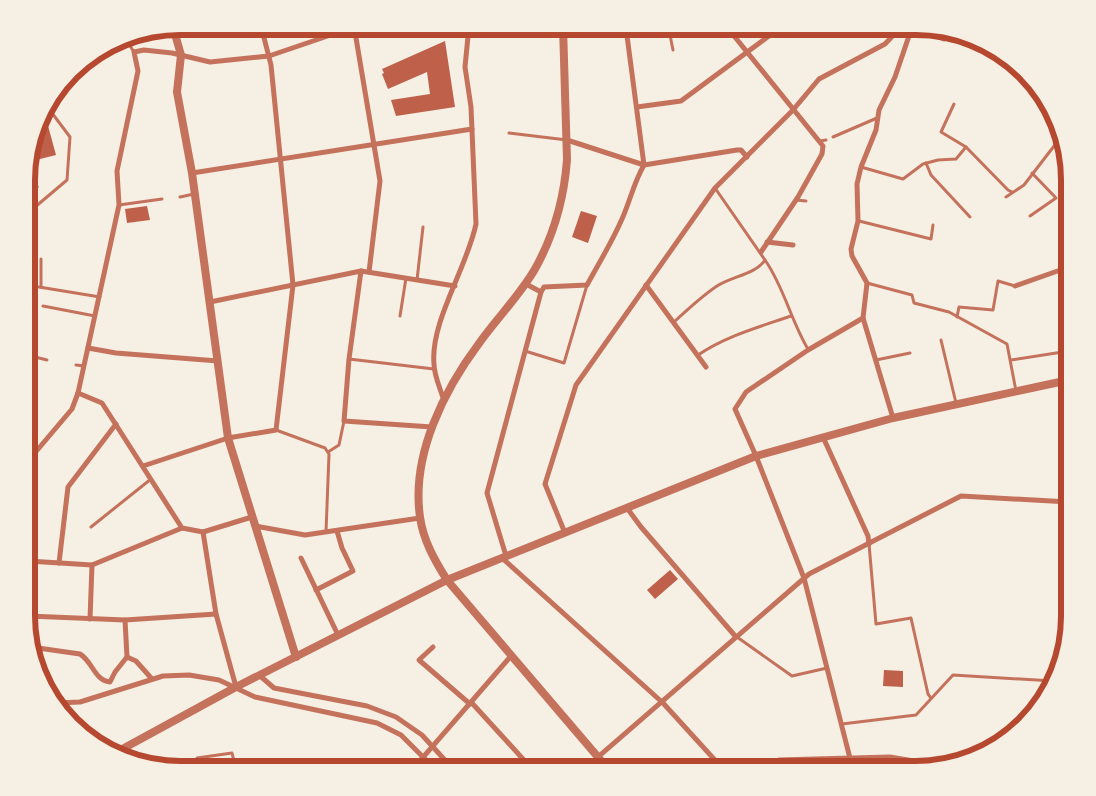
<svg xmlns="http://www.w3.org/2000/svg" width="1096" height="796" viewBox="0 0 1096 796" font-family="Karla,sans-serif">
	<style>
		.building { fill: #bf614a }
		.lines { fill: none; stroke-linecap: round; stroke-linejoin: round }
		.service { stroke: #c5725c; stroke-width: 3 }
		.minor { stroke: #c5725c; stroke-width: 5 }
		.tertiary { stroke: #c5725c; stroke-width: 8 }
		.rim { fill: none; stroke: #b5482f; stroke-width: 6 }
	</style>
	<rect width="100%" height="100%" fill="#f6efe4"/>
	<g class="building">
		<path d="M 445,41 L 455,107 L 396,116 L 391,100 L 430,94 L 427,72 L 388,89 L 382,74 L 384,73 L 382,69 Z"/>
		<path d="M 44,111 L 56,155 L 28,162 L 28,160 Z"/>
		<path d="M 28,171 L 39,187 L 28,195 Z"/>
		<path d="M 147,206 L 150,220 L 127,223 L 125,209 Z"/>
		<path d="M 581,211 L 597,216 L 588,243 L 572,237 Z"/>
		<path d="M 670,570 L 678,579 L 655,599 L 647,590 Z"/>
		<path d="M 884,670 L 903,671 L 903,687 L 883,686 Z"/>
	</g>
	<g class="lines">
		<g class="service">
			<path d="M 125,38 L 134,52"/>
			<path d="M 673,50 L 670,35 L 682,26"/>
			<path d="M 954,104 L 941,132 L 966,147 L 1008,190 L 1012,192"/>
			<path d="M 509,133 L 567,140"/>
			<path d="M 833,137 L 877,118"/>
			<path d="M 820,141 L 826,140"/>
			<path d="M 926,163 L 931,175 L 970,217"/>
			<path d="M 861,167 L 903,179 L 923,164 L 938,160 L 956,159 L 966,147"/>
			<path d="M 180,197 L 194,194"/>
			<path d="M 1006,197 L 1024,185 L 1061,137"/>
			<path d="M 796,200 L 806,201"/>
			<path d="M 119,205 L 162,199"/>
			<path d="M 28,213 L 67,180 L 70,137 L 46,105"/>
			<path d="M 1030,216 L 1056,198 L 1032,173"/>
			<path d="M 859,221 L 931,239 L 933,225"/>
			<path d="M 765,260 C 784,287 791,321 808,349"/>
			<path d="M 417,280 L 423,227"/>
			<path d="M 867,283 L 912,295 L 914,303 L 949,312 L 1007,344 L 1016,391"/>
			<path d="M 39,287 L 100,297"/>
			<path d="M 41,287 L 41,259"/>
			<path d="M 43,306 L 95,316"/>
			<path d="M 400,316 L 406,278"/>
			<path d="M 957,317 L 959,307 L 993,310 L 998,281 L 1015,286"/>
			<path d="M 674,322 C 688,309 702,296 717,286 C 733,276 756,274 765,260 L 715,188"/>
			<path d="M 28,326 L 35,357 L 35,368"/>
			<path d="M 941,340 L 956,403"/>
			<path d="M 525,351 L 564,363 L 587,285"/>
			<path d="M 698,355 C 726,336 759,327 791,316"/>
			<path d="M 35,357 L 47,360"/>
			<path d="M 349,359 L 434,369"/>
			<path d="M 876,360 L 910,353"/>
			<path d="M 1011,360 L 1069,351"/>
			<path d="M 76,365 L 84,366"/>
			<path d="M 276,430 L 325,448 L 329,454 L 326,532"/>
			<path d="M 328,452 L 339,445 L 344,421"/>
			<path d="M 91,527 L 151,479"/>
			<path d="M 869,544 L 876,624 L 911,618 L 928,694 L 931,698"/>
			<path d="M 737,637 L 792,676 L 827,668"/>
			<path d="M 842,724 L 916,715 L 953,675 L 1053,681"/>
			<path d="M 197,758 L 232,753 L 236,769"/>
			<path d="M 814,760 L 816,770"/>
		</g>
		<g class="minor">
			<path d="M 354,26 L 380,181 L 369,272"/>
			<path d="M 726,26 L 823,146 L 822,154 L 798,197 L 761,252"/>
			<path d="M 911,27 L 944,39 L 957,34"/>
			<path d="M 563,30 L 627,27"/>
			<path d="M 985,44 L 1038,93"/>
			<path d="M 637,107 L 681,101 L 781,27"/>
			<path d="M 567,140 L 644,165 L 737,150 L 741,150 L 747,157"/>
			<path d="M 192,173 L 472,129"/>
			<path d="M 767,242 L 793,245"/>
			<path d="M 361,271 L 349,359 L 344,421 L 432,427"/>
			<path d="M 646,285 L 706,367"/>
			<path d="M 1015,286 L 1069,267"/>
			<path d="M 541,292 L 544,287 L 587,285 C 599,263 612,242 622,219 C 630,201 634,182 644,165 L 626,28"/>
			<path d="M 210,302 L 361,271 L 455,286"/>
			<path d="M 88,348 L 116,353 L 218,361"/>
			<path d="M 78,393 L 102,403 L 182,528 L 203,532 L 252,517"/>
			<path d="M 444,401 C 441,390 434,376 434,364 C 430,322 467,268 476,224 L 471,107 L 465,67 L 469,26"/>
			<path d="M 893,418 L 863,318 L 867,283 L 852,256 L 851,249 L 858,221 L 857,184 L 861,167 L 876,130 L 879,110 L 895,77 L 912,27"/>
			<path d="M 823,437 L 868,536 L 869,544"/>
			<path d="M 28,461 L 72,409 L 78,393 L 119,205 L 117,171 L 138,71 L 134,52 L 144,50 L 172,53 L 210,62 L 269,56 L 357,26"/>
			<path d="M 143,466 L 228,438 L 276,430 L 293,285 L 271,65 L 261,26"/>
			<path d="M 627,508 L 641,527 L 736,637"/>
			<path d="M 255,526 L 305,535 L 420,518"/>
			<path d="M 203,532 L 216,614 L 236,687"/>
			<path d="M 565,533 L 545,484 L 576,385 L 715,188 L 793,110 L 819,79 L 885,44 L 901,27"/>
			<path d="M 506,556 L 487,493 L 541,292 L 526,284"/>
			<path d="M 301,558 L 338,635"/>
			<path d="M 502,558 L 663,703 L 724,770"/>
			<path d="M 28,561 L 92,565 L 182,528"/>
			<path d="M 59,563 L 68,487 L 116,424"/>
			<path d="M 316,590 L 353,571 L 342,548 L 337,531"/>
			<path d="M 28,616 L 125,620 L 216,614"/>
			<path d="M 90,619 L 92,565"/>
			<path d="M 125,620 L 127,657"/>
			<path d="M 31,647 L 80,654 C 93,662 94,680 110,682 L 115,672 L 127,657 L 136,661 L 152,679"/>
			<path d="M 433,647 L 419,660 L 470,704"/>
			<path d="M 259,675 L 274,688 L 367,706 L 396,717 L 422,735 L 454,770"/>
			<path d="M 471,702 L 533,770"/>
			<path d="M 56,703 L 80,702 L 163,676 L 189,675 L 219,680 L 255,697 L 377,723 L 401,735 L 436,770"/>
			<path d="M 412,770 L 511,656"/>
			<path d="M 583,770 L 809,574 L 961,496 L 1069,502"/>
			<path d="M 754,770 L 779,760 L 814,759 L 890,757 L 937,765"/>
			<path d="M 853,770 L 804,578 L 756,456 L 735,409 L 746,392 L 808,350 L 863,318"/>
		</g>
		<g class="tertiary">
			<path d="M 563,26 L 567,160 C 564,199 554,235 535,269 C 520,295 498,317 480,342 C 444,390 411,455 420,517 C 423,540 435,561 447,580 L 609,770"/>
			<path d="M 173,27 L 181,55 L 177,92 L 192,173 L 228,438 L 296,657"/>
			<path d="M 115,753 L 236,687 L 447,580 L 756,456 L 893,418 L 1069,380"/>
		</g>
	</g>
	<path d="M0 0H1096V796H0ZM180 35H916A145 145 0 0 1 1061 180V616A145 145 0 0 1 916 761H180A145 145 0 0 1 35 616V180A145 145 0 0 1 180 35Z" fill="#f6efe4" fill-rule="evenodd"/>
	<path class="rim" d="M180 35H916A145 145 0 0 1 1061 180V616A145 145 0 0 1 916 761H180A145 145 0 0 1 35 616V180A145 145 0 0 1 180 35Z"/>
</svg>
